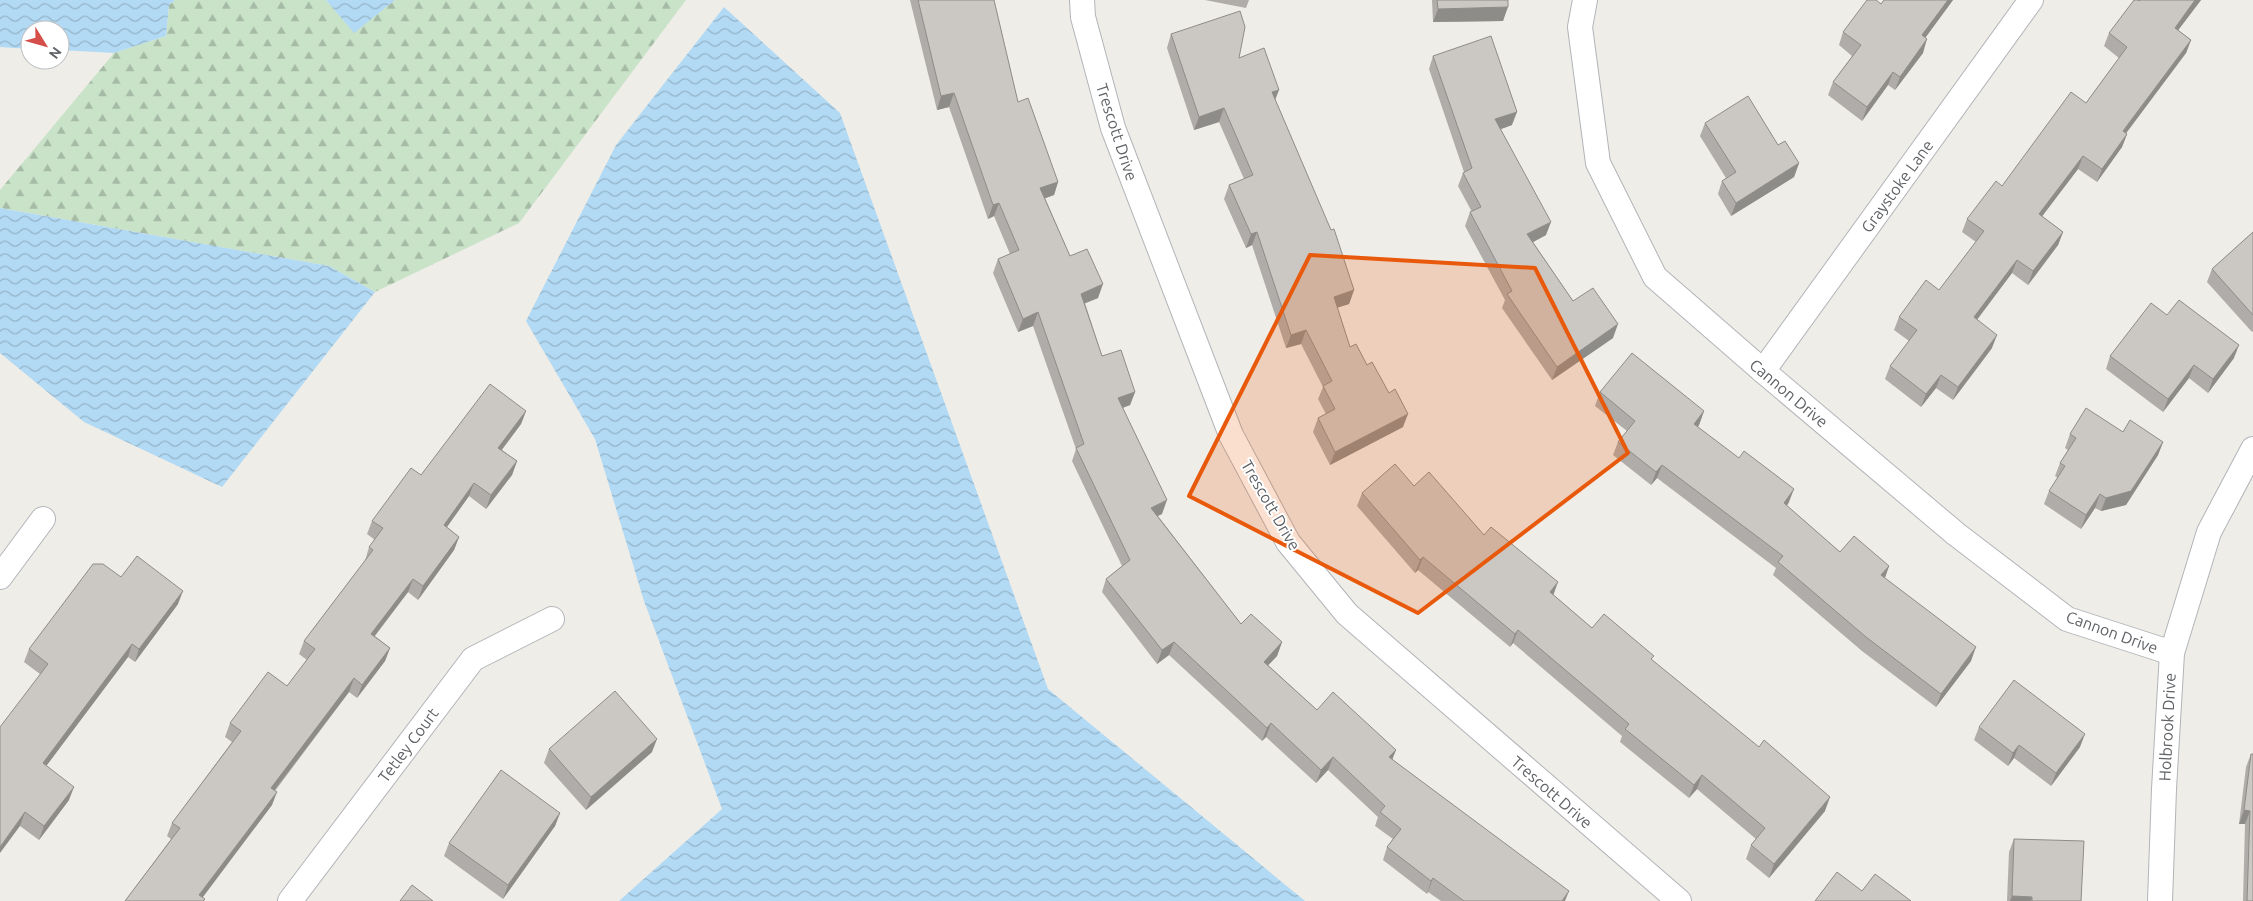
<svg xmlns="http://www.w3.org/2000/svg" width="2253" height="901" viewBox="0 0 2253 901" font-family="Ubuntu,sans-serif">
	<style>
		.forest { fill: url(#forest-firs) }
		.water { fill: url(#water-waves) }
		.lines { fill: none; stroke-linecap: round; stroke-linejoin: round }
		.minor-casing { stroke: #b2b4b8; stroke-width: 26 }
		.minor { stroke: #fff; stroke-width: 24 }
		.wall { fill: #afaca9 }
		.shaded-wall { fill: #8e8c89 }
		.building { fill: #cbc8c4; stroke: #8e8c89 }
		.marked { fill: #e8590c; fill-opacity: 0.2; stroke: #e8590c; stroke-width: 4; stroke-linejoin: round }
		.labels { text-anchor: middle; stroke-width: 4; stroke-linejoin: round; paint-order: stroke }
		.street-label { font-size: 16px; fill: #5f6266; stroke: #fff }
	</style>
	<defs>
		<pattern id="forest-firs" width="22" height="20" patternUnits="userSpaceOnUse" patternTransform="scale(1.25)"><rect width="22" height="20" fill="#c9e3c8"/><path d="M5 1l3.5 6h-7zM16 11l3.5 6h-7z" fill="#a6bba6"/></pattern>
		<pattern id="water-waves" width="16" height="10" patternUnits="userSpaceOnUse" patternTransform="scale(1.25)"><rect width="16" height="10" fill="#b2daf4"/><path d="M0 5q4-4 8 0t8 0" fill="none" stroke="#94b4c9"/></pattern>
	</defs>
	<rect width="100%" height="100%" fill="#efede8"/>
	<path class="forest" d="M 175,0 L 326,0 L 354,32 L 395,0 L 686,0 L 519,223 L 375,292 L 329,266 L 0,208 L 0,190 L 114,53 L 166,36 L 169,5 Z"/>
	<g class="water">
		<path d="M 0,0 L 175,0 L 169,5 L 166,36 L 114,53 L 60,50 L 60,30 L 30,30 L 30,49 L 0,47 Z"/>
		<path d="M 326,0 L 395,0 L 354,33 Z"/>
		<path d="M 724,7 L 840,113 L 1048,689 L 1305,901 L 619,901 L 722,809 L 644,601 L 595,439 L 526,321 L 616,145 Z"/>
		<path d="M 0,208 L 329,266 L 375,292 L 222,487 L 84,422 L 0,353 Z"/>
	</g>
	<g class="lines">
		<defs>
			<g id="minor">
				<path d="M 1082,0 L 1083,17 L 1113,128 L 1231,435 L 1288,542 L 1347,614 L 1679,901"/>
				<path d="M 1585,0 L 1580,27 L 1598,163 L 1655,277 L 1763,371 L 1956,534 L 2067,619 L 2172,653"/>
				<path d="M 1763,371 L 2031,0"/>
				<path d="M 0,577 L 43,519"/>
				<path d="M 290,901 L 473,659 L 552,619"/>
				<path d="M 2160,901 L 2164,789 L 2172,653 L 2209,532 L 2253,449"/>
			</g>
		</defs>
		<use href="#minor" class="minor-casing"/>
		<use href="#minor" class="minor"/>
	</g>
	<g class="wall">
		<path d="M 910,0 L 994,0 L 1018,102 L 1058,182 L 1054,195 L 1045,198 L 1070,256 L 1098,298 L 1085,303 L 1102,356 L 1135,392 L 1130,405 L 1123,408 L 1162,514 L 1158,516 L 1241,624 L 1282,642 L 1277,656 L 1268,665 L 1317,710 L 1392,759 L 1565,901 L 1441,901 L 1428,892 L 1427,894 L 1383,860 L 1387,847 L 1393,839 L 1375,826 L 1378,817 L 1328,770 L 1316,783 L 1266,737 L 1262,741 L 1169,655 L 1157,664 L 1102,592 L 1106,579 L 1122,566 L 1072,461 L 1076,449 L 1033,326 L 1018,332 L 993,273 L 998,259 L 1010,254 L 994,216 L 988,219 L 949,107 L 937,110 Z"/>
		<path d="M 1205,0 L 1249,0 L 1246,8 Z"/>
		<path d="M 1432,0 L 1508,0 L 1503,21 L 1433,22 Z"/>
		<path d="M 1884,0 L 1953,0 L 1925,38 L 1923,53 L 1895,90 L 1888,85 L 1862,121 L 1828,95 L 1833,82 L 1852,56 L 1839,45 L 1843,32 L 1881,4 Z"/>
		<path d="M 2140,0 L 2201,0 L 2178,30 L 2191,40 L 2186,53 L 2126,133 L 2127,134 L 2122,147 L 2097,182 L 2078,169 L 2042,216 L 2063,232 L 2058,245 L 2028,285 L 2012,273 L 1977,320 L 1992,348 L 1953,400 L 1936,388 L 1921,407 L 1885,379 L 1890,366 L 1909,341 L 1894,330 L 1899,317 L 1939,290 L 1976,242 L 1962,232 L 1967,219 L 2002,186 L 2086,103 L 2119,58 L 2104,46 L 2109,33 Z"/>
		<path d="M 1171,34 L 1239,58 L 1275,100 L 1354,290 L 1349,304 L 1337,308 L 1350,347 L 1367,365 L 1403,427 L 1330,465 L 1313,432 L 1318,418 L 1326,414 L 1318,399 L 1323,387 L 1301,344 L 1286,348 L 1252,245 L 1246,248 L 1224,199 L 1229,185 L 1244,179 L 1219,122 L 1194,130 L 1167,48 Z"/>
		<path d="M 1433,56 L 1512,125 L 1501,129 L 1546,235 L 1533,242 L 1573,301 L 1613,338 L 1552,380 L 1502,308 L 1505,300 L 1465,226 L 1470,212 L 1472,212 L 1458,186 L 1463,173 L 1464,172 L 1429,69 Z"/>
		<path d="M 1705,123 L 1799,163 L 1794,177 L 1731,216 L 1718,194 L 1722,181 L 1726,178 L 1700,136 Z"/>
		<path d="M 2253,232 L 2253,331 L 2252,332 L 2207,282 L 2212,269 Z"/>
		<path d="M 2167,315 L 2234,358 L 2208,393 L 2189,378 L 2163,412 L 2106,369 L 2110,356 Z"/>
		<path d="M 1600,392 L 1704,411 L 1699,425 L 1698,427 L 1789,502 L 1787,506 L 1840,552 L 1889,566 L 1885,578 L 1971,661 L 1936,707 L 1862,651 L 1773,575 L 1776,568 L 1657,478 L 1651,485 L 1613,455 L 1618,442 L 1627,431 L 1595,406 Z"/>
		<path d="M 526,411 L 521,424 L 502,450 L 517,461 L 512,475 L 486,509 L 469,496 L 447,527 L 459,537 L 454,550 L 418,600 L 408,592 L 375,636 L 390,648 L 385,661 L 357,698 L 349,692 L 275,791 L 272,805 L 202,897 L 205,899 L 204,901 L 125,901 L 171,839 L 167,836 L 172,823 L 232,742 L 225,737 L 230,723 L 287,686 L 307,660 L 299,654 L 304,641 L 365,561 L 369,547 L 375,540 L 367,534 L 372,521 L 421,475 Z"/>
		<path d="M 2070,434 L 2163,442 L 2158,455 L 2126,505 L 2101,511 L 2095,508 L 2081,529 L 2044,504 L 2049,491 L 2058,478 L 2055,476 L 2060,463 L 2068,450 L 2065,448 Z"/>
		<path d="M 1414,486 L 1484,535 L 1592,628 L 1652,660 L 1825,811 L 1769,878 L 1746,859 L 1751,845 L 1756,839 L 1697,789 L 1689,798 L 1620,742 L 1622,736 L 1513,643 L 1510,647 L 1418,570 L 1415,573 L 1357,506 L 1362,493 Z"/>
		<path d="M 178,604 L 135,662 L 128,657 L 46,766 L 69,800 L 39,840 L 20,826 L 40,674 L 24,662 L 29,649 Z"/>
		<path d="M 1979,727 L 2080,747 L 2051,786 L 2014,758 L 2008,766 L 1974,740 Z"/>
		<path d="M 549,749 L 652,752 L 586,810 L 544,763 Z"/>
		<path d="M 2251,754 L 2253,901 L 2243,901 L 2245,824 L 2239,824 L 2246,767 Z"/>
		<path d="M 560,813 L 555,826 L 503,899 L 444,856 L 449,843 Z"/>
		<path d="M 2014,839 L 2081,901 L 2007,901 L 2009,852 Z"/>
	</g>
	<g class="shaded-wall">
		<path d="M 1948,0 L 1953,0 L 1917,49 L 1922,35 Z"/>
		<path d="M 2195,0 L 2201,0 L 2170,41 L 2175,28 Z"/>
		<path d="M 1508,7 L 1503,21 L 1433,22 L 1438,9 Z"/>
		<path d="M 1927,39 L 1923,53 L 1895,90 L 1900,77 Z"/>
		<path d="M 2191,40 L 2186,53 L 2118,144 L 2123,131 Z"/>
		<path d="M 1893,72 L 1888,85 L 1862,121 L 1867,107 Z"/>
		<path d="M 1279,90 L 1274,103 L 1272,92 Z"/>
		<path d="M 954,93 L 949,107 L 937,110 L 941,96 Z"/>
		<path d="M 1224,108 L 1219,122 L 1194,130 L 1199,117 Z"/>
		<path d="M 1517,112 L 1512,125 L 1490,133 L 1495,119 Z"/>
		<path d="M 2127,134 L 2122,147 L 2097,182 L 2102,169 Z"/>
		<path d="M 2083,156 L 2078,169 L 2034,227 L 2039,214 Z"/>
		<path d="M 1799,163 L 1794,177 L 1731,216 L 1736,203 Z"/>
		<path d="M 1058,182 L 1054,195 L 1035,202 L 1040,188 Z"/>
		<path d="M 999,203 L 994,216 L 988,219 L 993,205 Z"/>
		<path d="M 1551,222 L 1546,235 L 1522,248 L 1527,234 Z"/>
		<path d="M 1257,232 L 1252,245 L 1246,248 L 1251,234 Z"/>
		<path d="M 2063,232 L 2058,245 L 2028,285 L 2033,271 Z"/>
		<path d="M 2017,260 L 2012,273 L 1969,330 L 1974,317 Z"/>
		<path d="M 1103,284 L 1098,298 L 1076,307 L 1081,294 Z"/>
		<path d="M 1354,290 L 1349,304 L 1329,310 L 1334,297 Z"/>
		<path d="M 1038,312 L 1033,326 L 1018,332 L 1023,319 Z"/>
		<path d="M 1618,324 L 1613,338 L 1552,380 L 1557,367 Z"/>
		<path d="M 1306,330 L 1301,344 L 1286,348 L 1291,335 Z"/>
		<path d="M 1997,335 L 1992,348 L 1953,400 L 1958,387 Z"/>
		<path d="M 2239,345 L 2234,358 L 2208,393 L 2213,379 Z"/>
		<path d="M 2194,365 L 2189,378 L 2163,412 L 2168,399 Z"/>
		<path d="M 1941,375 L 1936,388 L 1921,407 L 1926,394 Z"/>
		<path d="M 1135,392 L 1130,405 L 1113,411 L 1118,398 Z"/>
		<path d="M 526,411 L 521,424 L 493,461 L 498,448 Z"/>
		<path d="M 1704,411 L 1699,425 L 1689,438 L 1694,424 Z"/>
		<path d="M 1408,414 L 1403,427 L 1330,465 L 1335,452 Z"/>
		<path d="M 2163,442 L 2158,455 L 2126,505 L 2101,511 L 2106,498 Z"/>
		<path d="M 517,461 L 512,475 L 486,509 L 491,495 Z"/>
		<path d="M 1662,465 L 1657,478 L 1651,485 L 1656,472 Z"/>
		<path d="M 474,483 L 469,496 L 439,538 L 444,525 Z"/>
		<path d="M 1794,489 L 1789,502 L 1779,516 L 1784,503 Z"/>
		<path d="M 2100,494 L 2095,508 L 2081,529 L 2086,515 Z"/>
		<path d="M 1167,500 L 1162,514 L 1146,521 L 1151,508 Z"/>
		<path d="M 459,537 L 454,550 L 418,600 L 423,586 Z"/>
		<path d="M 1423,557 L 1418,570 L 1415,573 L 1420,560 Z"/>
		<path d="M 1889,566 L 1884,580 L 1881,575 Z"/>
		<path d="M 413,579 L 408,592 L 366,647 L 371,634 Z"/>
		<path d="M 1558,582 L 1553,596 L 1550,592 Z"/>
		<path d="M 183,591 L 178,604 L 135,662 L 139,649 Z"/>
		<path d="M 1518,630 L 1513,643 L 1510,647 L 1515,634 Z"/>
		<path d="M 1174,642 L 1169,655 L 1157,664 L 1162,650 Z"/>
		<path d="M 1282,642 L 1277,656 L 1259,675 L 1264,662 Z"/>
		<path d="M 132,644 L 128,657 L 38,777 L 43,763 Z"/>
		<path d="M 1976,647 L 1971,661 L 1936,707 L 1941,694 Z"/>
		<path d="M 390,648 L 385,661 L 357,698 L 362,685 Z"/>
		<path d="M 354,678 L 349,692 L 266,801 L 271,788 Z"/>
		<path d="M 1271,723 L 1266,737 L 1262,741 L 1267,728 Z"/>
		<path d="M 2085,734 L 2080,747 L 2051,786 L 2056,773 Z"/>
		<path d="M 657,739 L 652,752 L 586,810 L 591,797 Z"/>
		<path d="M 2019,745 L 2014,758 L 2008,766 L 2013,753 Z"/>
		<path d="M 1396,750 L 1391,763 L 1389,757 Z"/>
		<path d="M 1333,757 L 1328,770 L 1316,783 L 1321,770 Z"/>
		<path d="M 1702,775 L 1697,789 L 1689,798 L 1694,785 Z"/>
		<path d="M 74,787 L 69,800 L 39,840 L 44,826 Z"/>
		<path d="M 277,792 L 272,805 L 200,901 L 199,895 Z"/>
		<path d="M 1830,797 L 1825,811 L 1769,878 L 1774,864 Z"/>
		<path d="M 2244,810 L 2250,811 L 2245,824 L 2239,824 Z"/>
		<path d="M 25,812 L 20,826 L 0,853 L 0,847 Z"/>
		<path d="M 560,813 L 555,826 L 503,899 L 508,885 Z"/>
		<path d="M 1433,878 L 1428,892 L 1427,894 L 1431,881 Z"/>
		<path d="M 1569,891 L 1565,901 L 1562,901 Z"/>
		<path d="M 2012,896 L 2032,897 L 2031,901 L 2010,901 Z"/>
	</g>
	<g class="building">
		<path d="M 918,0 L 994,0 L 1018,102 L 1028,98 L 1058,182 L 1040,188 L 1070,256 L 1087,249 L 1103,284 L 1081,294 L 1102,356 L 1121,350 L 1135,392 L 1118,398 L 1167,500 L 1151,508 L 1241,624 L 1251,614 L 1282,642 L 1264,662 L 1317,710 L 1333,692 L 1396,750 L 1389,757 L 1569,891 L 1562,901 L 1464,901 L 1433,878 L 1431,881 L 1387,847 L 1401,829 L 1380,812 L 1385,806 L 1333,757 L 1321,770 L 1271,723 L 1267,728 L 1174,642 L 1162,650 L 1106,579 L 1130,560 L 1076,448 L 1084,444 L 1038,312 L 1023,319 L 998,259 L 1019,250 L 999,203 L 993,205 L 954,93 L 941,96 Z"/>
		<path d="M 1437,0 L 1508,0 L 1508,7 L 1438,9 Z"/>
		<path d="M 1867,0 L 1876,0 L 1881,4 L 1884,0 L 1948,0 L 1922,35 L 1927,39 L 1900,77 L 1893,72 L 1867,107 L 1833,82 L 1861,45 L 1843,32 Z"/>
		<path d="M 2134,0 L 2138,0 L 2139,1 L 2140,0 L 2195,0 L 2175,28 L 2191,40 L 2123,131 L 2127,134 L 2102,169 L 2083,156 L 2039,214 L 2063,232 L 2033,271 L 2017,260 L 1974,317 L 1997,335 L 1958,387 L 1941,375 L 1926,394 L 1890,366 L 1917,330 L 1899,317 L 1926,280 L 1939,290 L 1984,231 L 1967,219 L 1996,181 L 2002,186 L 2071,92 L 2086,103 L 2127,47 L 2109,33 Z"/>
		<path d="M 1240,11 L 1245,27 L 1239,58 L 1264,48 L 1279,90 L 1272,92 L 1331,230 L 1334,229 L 1354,290 L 1334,297 L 1350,347 L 1356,344 L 1367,365 L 1372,362 L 1389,393 L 1395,389 L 1408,414 L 1335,452 L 1318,418 L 1335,409 L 1323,386 L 1332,381 L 1306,330 L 1291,335 L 1257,232 L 1251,234 L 1229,185 L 1253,175 L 1224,108 L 1199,117 L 1171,34 Z"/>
		<path d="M 1491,36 L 1517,112 L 1495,119 L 1551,222 L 1527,234 L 1573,301 L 1593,288 L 1618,324 L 1557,367 L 1507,294 L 1512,291 L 1470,212 L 1481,207 L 1463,173 L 1472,168 L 1433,56 Z"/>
		<path d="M 1748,96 L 1778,145 L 1785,141 L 1799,163 L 1736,203 L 1722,181 L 1736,172 L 1705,123 Z"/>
		<path d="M 2253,232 L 2253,315 L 2212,269 Z"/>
		<path d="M 2179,300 L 2239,345 L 2213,379 L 2194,365 L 2168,399 L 2110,356 L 2151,303 L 2167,315 Z"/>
		<path d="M 1632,353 L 1704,411 L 1694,424 L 1739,458 L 1744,451 L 1794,489 L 1784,503 L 1840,552 L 1854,536 L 1889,566 L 1881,575 L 1976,647 L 1941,694 L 1866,637 L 1778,562 L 1783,556 L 1662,465 L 1656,472 L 1618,442 L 1635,421 L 1600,392 Z"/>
		<path d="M 490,384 L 526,411 L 498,448 L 517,461 L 491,495 L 474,483 L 444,525 L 459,537 L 423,586 L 413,579 L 371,634 L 390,648 L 362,685 L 354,678 L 271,788 L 277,792 L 199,895 L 205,899 L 203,901 L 125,901 L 180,828 L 172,823 L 241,731 L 230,723 L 268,672 L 287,686 L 315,649 L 304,641 L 373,550 L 369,547 L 383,528 L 372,521 L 411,468 L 421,475 Z"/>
		<path d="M 2086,408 L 2123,432 L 2130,420 L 2163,442 L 2131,491 L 2106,498 L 2100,494 L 2086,515 L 2049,491 L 2065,466 L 2060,463 L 2076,438 L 2070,434 Z"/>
		<path d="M 1395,464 L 1414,486 L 1429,472 L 1484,535 L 1491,527 L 1558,582 L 1550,592 L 1592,628 L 1604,614 L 1654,656 L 1651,659 L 1759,747 L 1764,740 L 1830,797 L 1774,864 L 1751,845 L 1765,828 L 1702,775 L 1694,785 L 1625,729 L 1629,724 L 1518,630 L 1515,634 L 1423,557 L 1420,560 L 1362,493 Z"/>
		<path d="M 137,556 L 183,591 L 139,649 L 132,644 L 43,763 L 74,787 L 44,826 L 25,812 L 0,847 L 0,727 L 48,664 L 29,649 L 93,564 L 103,564 L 121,577 Z"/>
		<path d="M 2014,680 L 2085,734 L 2056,773 L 2019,745 L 2013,753 L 1979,727 Z"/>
		<path d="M 615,691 L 657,739 L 591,797 L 549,749 Z"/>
		<path d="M 2251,754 L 2253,754 L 2253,901 L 2247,901 L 2250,811 L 2244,810 Z"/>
		<path d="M 501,770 L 560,813 L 508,885 L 449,843 Z"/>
		<path d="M 2014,839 L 2084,841 L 2081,901 L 2032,901 L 2032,897 L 2012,896 Z"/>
		<path d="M 1837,872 L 1862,891 L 1875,874 L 1911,901 L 1815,901 Z"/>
		<path d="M 412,885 L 433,901 L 400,901 Z"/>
	</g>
	<path class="marked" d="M 1310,255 L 1535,268 L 1628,453 L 1418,613 L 1189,496 Z"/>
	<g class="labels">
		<g class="street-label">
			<text transform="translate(1117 132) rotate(72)" y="6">Trescott Drive</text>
			<text transform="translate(1897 186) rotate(-54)" y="6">Graystoke Lane</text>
			<text transform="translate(1789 393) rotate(40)" y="6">Cannon Drive</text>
			<text transform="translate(1271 505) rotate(60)" y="6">Trescott Drive</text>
			<text transform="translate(2112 632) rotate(20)" y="6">Cannon Drive</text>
			<text transform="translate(2167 727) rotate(-87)" y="6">Holbrook Drive</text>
			<text transform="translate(408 745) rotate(-53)" y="6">Tetley Court</text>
			<text transform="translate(1552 792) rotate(41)" y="6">Trescott Drive</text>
		</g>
	</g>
	<g transform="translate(45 45) rotate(127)"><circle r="24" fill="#ffffff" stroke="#bfc0c2"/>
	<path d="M0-4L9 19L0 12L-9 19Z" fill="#d44f49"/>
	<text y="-8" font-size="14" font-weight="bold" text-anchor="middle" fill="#5f6266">N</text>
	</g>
</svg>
